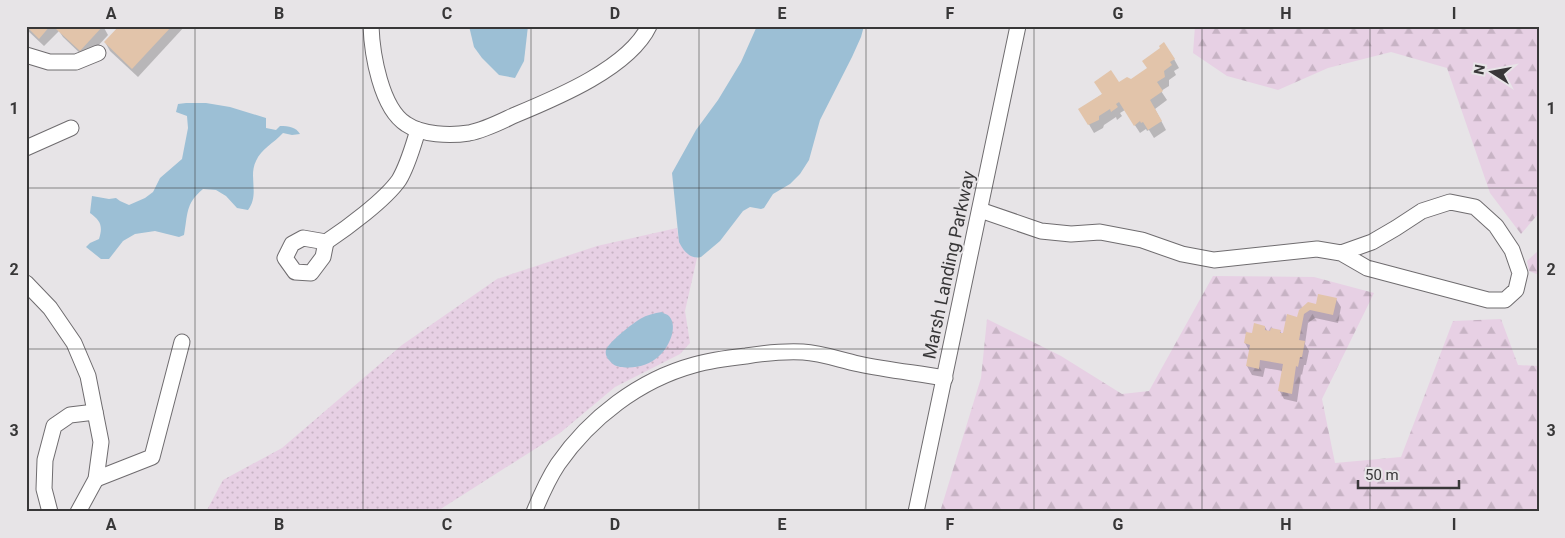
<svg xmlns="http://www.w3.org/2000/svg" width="1565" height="538" viewBox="0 0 1565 538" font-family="Roboto,sans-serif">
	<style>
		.green { fill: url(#green-dots) }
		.forest { fill: url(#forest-firs) }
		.water { fill: #9cbfd5 }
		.shadow { fill: #0003 }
		.building { fill: #e2c4aa }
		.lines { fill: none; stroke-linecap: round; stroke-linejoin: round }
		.minor-casing { stroke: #6f6c6f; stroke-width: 17 }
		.minor { stroke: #fff; stroke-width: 15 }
		.grid { fill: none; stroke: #383738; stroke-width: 1; stroke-opacity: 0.55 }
		.labels { text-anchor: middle; stroke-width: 4; stroke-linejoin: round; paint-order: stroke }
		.street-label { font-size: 18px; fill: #383738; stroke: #e7e4e7 }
		.neatline { fill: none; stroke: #383738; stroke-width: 2 }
		.grid-label { font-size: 16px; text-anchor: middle; font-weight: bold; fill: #383738 }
	</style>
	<defs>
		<pattern id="green-dots" width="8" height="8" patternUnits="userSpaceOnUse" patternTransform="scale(1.25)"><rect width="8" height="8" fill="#e7d0e4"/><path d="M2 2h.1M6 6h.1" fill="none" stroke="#c7b3c4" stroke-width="1.8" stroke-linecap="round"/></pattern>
		<pattern id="forest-firs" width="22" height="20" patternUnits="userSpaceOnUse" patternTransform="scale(1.25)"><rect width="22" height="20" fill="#e7d0e4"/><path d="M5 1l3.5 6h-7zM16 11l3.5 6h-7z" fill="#c7b3c4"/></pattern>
	</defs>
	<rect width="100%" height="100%" fill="#e7e4e7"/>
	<path class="green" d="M 677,228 C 679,243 682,253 697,258 L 685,311 L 690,343 L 680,354 L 615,387 L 560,433 L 436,512 L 206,512 L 223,480 L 282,448 L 402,345 L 497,279 L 597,246 Z"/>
	<g class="forest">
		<path d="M 1195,26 L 1539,26 L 1539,213 L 1521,234 L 1490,193 L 1447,68 L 1391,52 L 1328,68 L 1278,90 L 1227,76 L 1193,53 Z"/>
		<path d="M 1539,250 L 1539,275 L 1529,271 L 1527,261 Z"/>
		<path d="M 1213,276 L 1314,277 L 1374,293 L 1322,399 L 1335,463 L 1401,457 L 1453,321 L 1501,319 L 1518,365 L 1539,366 L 1539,512 L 940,512 L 981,378 L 987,319 L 1061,356 L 1122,394 L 1149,391 Z"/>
	</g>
	<g class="water">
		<path d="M 469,26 L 528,26 L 524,61 L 515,78 L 499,75 L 482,58 L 474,47 Z"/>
		<path d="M 757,26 L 864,26 L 861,37 L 852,57 L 820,120 L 809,160 L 800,174 L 790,184 L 773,194 L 764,208 L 761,209 L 750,207 L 743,211 L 720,241 L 701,257 C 690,260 683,250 679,242 L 672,173 L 696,130 L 718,100 L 741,62 Z"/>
		<path d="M 186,103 L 206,103 L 230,107 L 266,118 L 266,128 L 276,130 L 280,126 C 289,126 296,127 300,134 L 292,135 L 283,133 C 274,143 261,149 256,161 C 248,177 260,194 248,210 L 237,208 L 226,196 L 216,190 L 203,189 C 185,204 188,214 184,235 L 179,237 L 155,231 L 135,234 L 123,241 L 109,259 L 101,259 L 86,247 L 90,243 L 99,239 C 103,226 101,221 90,213 L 92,196 L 109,199 L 116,198 L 120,201 L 129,205 L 145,198 L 153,192 L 160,178 L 182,159 L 188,128 L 187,116 L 176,112 L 178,104 Z"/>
		<path d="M 662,312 C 664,314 667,314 669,316 C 679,327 668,349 658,357 C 649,365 635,369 622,367 C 617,367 613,365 609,360 C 607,358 605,354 606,350 C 609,342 633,323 640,319 C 647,315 654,313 662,312 Z"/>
	</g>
	<g class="shadow">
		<path d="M 26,26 L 103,26 L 108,35 L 86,59 L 63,37 L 59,31 L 44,46 L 26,29 Z"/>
		<path d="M 120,26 L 185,26 L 138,77 L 110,51 L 105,42 Z"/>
		<path d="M 1174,59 L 1179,68 L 1174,71 L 1176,75 L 1169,80 L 1169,86 L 1161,91 L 1167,100 L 1155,109 L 1166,130 L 1154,138 L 1149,130 L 1147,131 L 1146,129 L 1140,133 L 1125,110 L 1120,113 L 1122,116 L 1117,120 L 1116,117 L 1104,125 L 1103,128 L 1094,133 L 1080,109 L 1119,83 L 1131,81 Z"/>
		<path d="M 1336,299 L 1341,307 L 1338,323 L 1315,318 L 1308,323 L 1305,344 L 1309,351 L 1306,365 L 1304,365 L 1302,375 L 1301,374 L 1297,402 L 1284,399 L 1279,390 L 1283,371 L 1265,368 L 1263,377 L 1252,375 L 1247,366 L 1250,352 L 1245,343 L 1253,334 L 1265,327 L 1268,332 L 1280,331 L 1282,334 L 1298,318 L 1300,310 Z"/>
	</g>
	<g class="building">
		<path d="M 26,26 L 50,26 L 39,39 Z"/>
		<path d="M 58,26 L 103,26 L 80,51 L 56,29 Z"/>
		<path d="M 119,26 L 172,26 L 132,69 L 104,42 Z"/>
		<path d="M 1164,42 L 1175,59 L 1170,62 L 1172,65 L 1164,71 L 1165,77 L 1157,82 L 1163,91 L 1150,100 L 1162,121 L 1148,130 L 1143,122 L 1141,123 L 1140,121 L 1134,126 L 1119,102 L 1116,104 L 1118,107 L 1111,112 L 1110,109 L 1099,116 L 1099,120 L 1088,125 L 1078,109 L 1102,94 L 1094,82 L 1111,70 L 1119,82 L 1127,77 L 1131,79 L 1147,68 L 1142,61 L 1160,48 L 1159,46 Z"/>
		<path d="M 1318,294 L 1337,298 L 1333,315 L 1310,310 L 1304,314 L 1299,340 L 1305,341 L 1302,357 L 1300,357 L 1298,367 L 1296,366 L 1292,394 L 1278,391 L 1283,364 L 1260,360 L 1259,369 L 1246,366 L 1250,345 L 1244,343 L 1246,332 L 1252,333 L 1254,323 L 1265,326 L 1265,330 L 1270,331 L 1271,328 L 1281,330 L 1280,333 L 1283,333 L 1287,314 L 1297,317 L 1299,310 L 1308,302 L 1316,304 Z"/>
	</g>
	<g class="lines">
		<defs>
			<g id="minor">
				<path d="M 371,26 C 372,54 381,108 406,124 C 422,135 450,136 469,133 C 485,130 500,122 515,115 C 556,98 629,68 649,26"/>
				<path d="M 26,55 L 49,62 L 76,62 L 98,53"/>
				<path d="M 26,148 L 71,128"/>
				<path d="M 980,210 L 1041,231 L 1071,234 L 1100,232 L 1142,240 L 1182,254 L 1214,260 L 1317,249 L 1341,253 L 1367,268 L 1488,300 L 1505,300 L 1516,290 L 1520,273 L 1512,250 L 1496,226 L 1475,207 L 1450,202 L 1422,211 L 1396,228 L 1372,242 L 1341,253"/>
				<path d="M 303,238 L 326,242 L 323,257 L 311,273 L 295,272 L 285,258 L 292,244 Z"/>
				<path d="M 326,242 C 347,228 385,200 399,180 C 408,165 413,146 418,130"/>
				<path d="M 26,283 L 50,308 L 74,343 L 88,376 L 101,442 L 96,479 L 78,512"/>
				<path d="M 96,479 L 152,457 L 182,342"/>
				<path d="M 50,512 L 44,489 L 45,460 L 54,426 L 70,415 L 95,412"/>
				<path d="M 534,512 C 541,495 548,479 558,464 C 590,418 639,380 694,365 C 711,360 728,358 746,356 C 765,353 784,351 803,352 C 822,353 840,360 859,364 C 887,370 916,373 945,378"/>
				<path d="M 916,512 L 1018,26"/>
			</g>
		</defs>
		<use href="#minor" class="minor-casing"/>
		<use href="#minor" class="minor"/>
	</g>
	<path class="grid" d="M 195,26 L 195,512M 363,26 L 363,512M 531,26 L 531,512M 699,26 L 699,512M 866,26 L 866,512M 1034,26 L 1034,512M 1202,26 L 1202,512M 1370,26 L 1370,512M 26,188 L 1539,188M 26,349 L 1539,349"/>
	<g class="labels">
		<g class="street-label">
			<text transform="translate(949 265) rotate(-78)" y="6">Marsh Landing Parkway</text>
		</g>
	</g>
	<rect width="1565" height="538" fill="none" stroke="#e7e4e7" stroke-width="55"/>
	<g transform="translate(1492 72) rotate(281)" stroke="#e7e4e7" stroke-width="4" paint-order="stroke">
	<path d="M0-4L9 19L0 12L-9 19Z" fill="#383738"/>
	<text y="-8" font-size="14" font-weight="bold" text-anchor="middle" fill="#383738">N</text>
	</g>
	<path d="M1358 480v8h101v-8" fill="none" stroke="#383738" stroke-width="2.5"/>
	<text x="1365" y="480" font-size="15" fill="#383738" stroke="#e7e4e7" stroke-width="4" paint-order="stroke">50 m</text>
	<rect x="28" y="28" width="1510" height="482" class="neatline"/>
	<g class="grid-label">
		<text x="111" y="19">A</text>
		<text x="279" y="19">B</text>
		<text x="447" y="19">C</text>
		<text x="615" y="19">D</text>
		<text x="782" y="19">E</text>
		<text x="950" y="19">F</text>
		<text x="1118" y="19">G</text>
		<text x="1286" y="19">H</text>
		<text x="1454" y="19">I</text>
		<text x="14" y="114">1</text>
		<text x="1551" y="114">1</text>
		<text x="14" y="275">2</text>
		<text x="1551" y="275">2</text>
		<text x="14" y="436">3</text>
		<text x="1551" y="436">3</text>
		<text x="111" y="530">A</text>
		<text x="279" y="530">B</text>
		<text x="447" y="530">C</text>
		<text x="615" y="530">D</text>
		<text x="782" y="530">E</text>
		<text x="950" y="530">F</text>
		<text x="1118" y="530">G</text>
		<text x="1286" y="530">H</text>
		<text x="1454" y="530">I</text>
	</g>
</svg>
